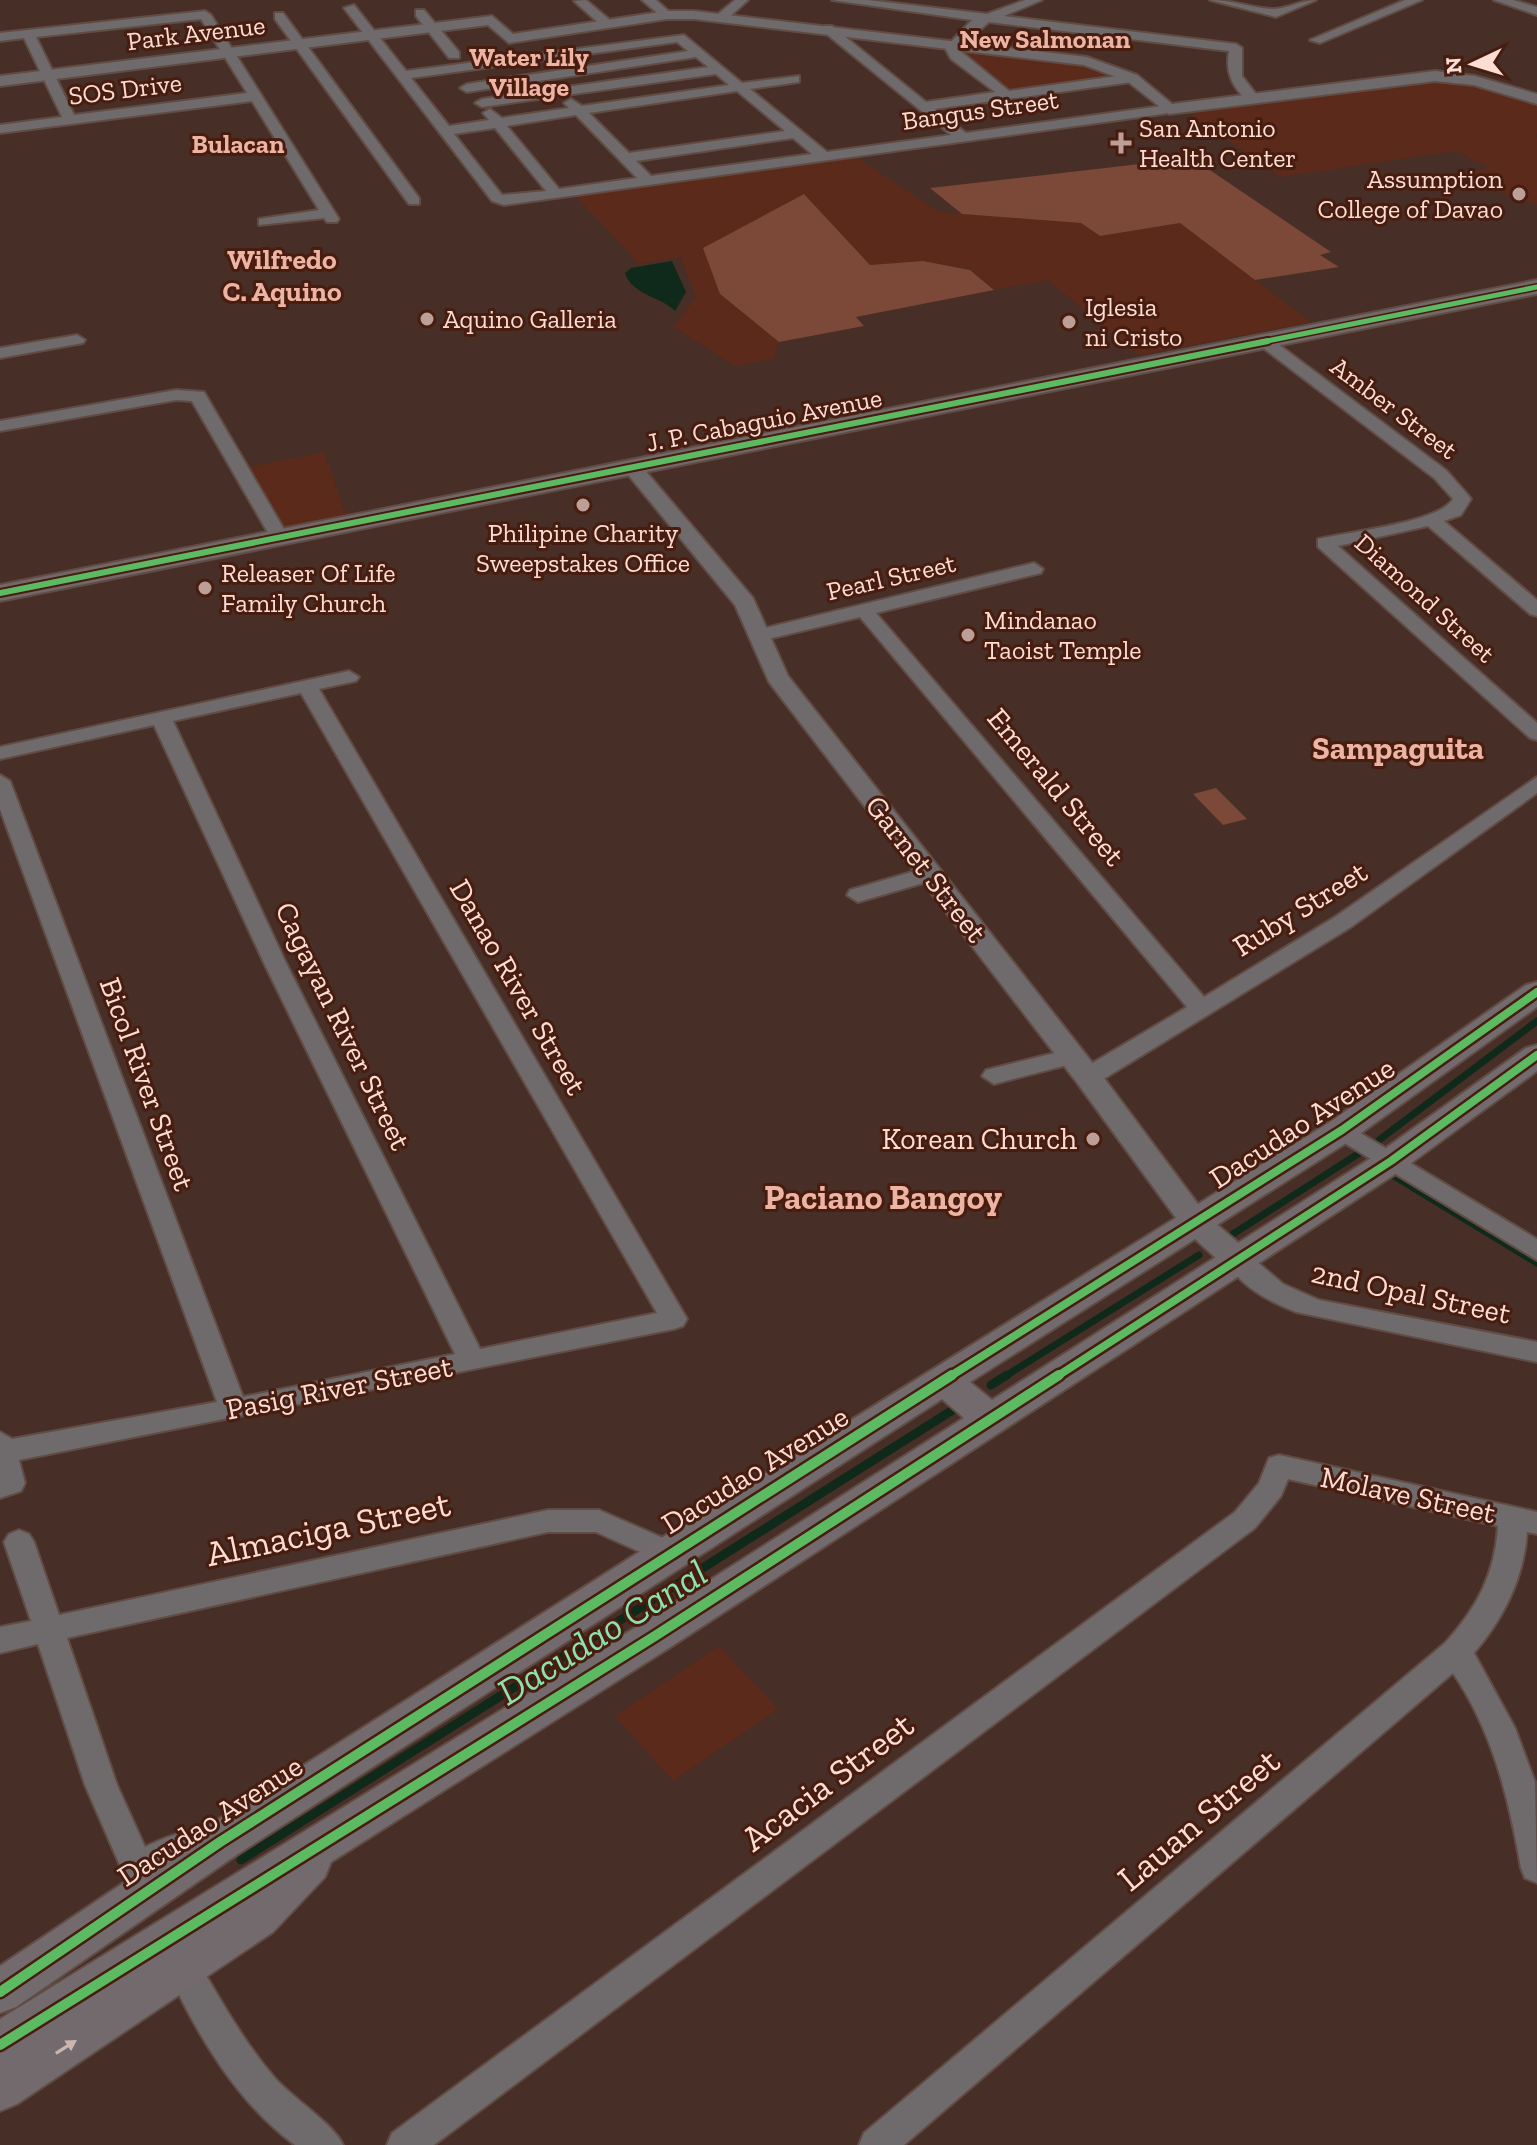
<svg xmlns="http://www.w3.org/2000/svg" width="1537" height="2145" viewBox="0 0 1537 2145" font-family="'Zilla Slab',serif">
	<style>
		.built { fill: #5b2a1b }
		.green { fill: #7c4838 }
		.water { fill: #0f2a1a }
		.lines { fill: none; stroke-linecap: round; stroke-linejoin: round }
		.stream-far1 { stroke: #0f2a1a; stroke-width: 7 }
		.stream { stroke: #0f2a1a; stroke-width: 9 }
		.minor-casing { stroke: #614c44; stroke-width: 4 }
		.tertiary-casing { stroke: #614c44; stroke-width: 4 }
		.secondary-casing { stroke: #614c44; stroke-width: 4 }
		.primary-casing { stroke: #614c44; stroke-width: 4 }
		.minor { fill: #6f6a6c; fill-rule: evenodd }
		.tertiary { fill: #6f6a6c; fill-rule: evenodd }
		.secondary { fill: #726a6d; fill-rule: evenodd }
		.primary { fill: #72686a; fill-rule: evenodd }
		.cycleway-far3-casing { stroke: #481c0f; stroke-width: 8 }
		.cycleway-far2-casing { stroke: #481c0f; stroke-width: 10 }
		.cycleway-far1-casing { stroke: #481c0f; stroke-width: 13 }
		.cycleway-casing { stroke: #481c0f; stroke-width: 15 }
		.cycleway-far3 { stroke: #5cba63; stroke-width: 5 }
		.cycleway-far2 { stroke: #5cba63; stroke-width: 6 }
		.cycleway-far1 { stroke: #5cba63; stroke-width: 8 }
		.cycleway { stroke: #5cba63; stroke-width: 10 }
		.oneway { fill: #cbb5b0 }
		.poi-dot { fill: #bca097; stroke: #481c0f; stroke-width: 3 }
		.labels { text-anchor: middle; stroke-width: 6; stroke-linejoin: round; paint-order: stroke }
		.far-street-label { font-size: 26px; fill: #fbddd4; stroke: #481c0f }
		.far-neighbourhood-label { font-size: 26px; font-weight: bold; fill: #eeb4a3; stroke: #481c0f }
		.far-poi-label { font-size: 26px; fill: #fbddd4; stroke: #481c0f; text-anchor: start }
		.far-quarter-label { font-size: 28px; font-weight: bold; fill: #eeb4a3; stroke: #481c0f }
		.street-label { font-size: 30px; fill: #fbddd4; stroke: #481c0f }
		.poi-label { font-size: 30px; fill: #fbddd4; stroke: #481c0f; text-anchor: end }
		.neighbourhood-label { font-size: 32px; font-weight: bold; fill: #eeb4a3; stroke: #481c0f }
		.quarter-label { font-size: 34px; font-weight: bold; fill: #eeb4a3; stroke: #481c0f }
		.near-street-label { font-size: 36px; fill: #fbddd4; stroke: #481c0f }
		.near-water-label { font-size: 38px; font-style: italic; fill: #8be4b0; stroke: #481c0f }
	</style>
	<rect width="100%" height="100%" fill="#472e26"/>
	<g class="built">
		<path d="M 956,50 L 1080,61 L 1118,75 L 1008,91 Z"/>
		<path d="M 1434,80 L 1474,85 L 1537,104 L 1537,134 L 1533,136 L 1537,138 L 1537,205 L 1452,176 L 1489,168 L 1456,151 L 1281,177 L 1184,110 Z"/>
		<path d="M 853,155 L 939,212 L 1081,223 L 1100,236 L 1180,223 L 1311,322 L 1139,355 L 1048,280 L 994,290 L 970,269 L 923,261 L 870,265 L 804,194 L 720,294 L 779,342 L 774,358 L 735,366 L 674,327 L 696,296 L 680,257 L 639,264 L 574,194 Z"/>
		<path d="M 324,452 L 344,510 L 350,513 L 281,528 L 248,467 Z"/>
		<path d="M 719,1646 L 778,1709 L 673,1781 L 615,1716 Z"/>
	</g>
	<g class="green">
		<path d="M 1192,158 L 1331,252 L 1320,255 L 1339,267 L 1255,280 L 1180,223 L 1100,236 L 1081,223 L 962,214 L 930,188 Z"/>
		<path d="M 804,194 L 870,265 L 923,261 L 970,270 L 994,290 L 856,317 L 864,326 L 779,342 L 720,294 L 703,248 Z"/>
		<path d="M 1216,788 L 1247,819 L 1223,825 L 1193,794 Z"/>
	</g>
	<path class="water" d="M 672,261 L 686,292 L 675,311 C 660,296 632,295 625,273 L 631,268 Z"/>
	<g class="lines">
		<g class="stream-far1">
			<path d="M 1379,1140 L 1537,1021"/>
			<path d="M 1394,1176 L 1537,1263"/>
			<path d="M 1233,1234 L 1361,1152"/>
			<path d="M 1004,1377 L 1199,1255"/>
		</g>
		<g class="stream">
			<path d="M 991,1385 L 1007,1375"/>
			<path d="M 241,1860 L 959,1406"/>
		</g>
		<defs>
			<g id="minor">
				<path d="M 586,0 L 611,21 L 611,27 L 603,27 L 574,1 Z"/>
				<path d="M 642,0 L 656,0 L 673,15 L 663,18 Z"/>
				<path d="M 735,0 L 748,0 L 726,20 L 718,20 L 718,14 Z"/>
				<path d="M 832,0 L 868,0 L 987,14 L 1025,0 L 1042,0 L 1004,16 L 1236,44 L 1242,48 L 1242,76 L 1259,98 L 1247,101 C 1232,86 1225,72 1229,51 L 989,22 L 958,49 L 1009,91 L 1132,74 L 1139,78 L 1132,82 L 935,109 L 966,133 L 1169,105 L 1176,109 L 1169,113 L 504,205 L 492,201 L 344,8 L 354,5 L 406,71 L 684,35 L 742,83 L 799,76 L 799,82 L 750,89 L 827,152 L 951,135 L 824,32 L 824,26 L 832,26 L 926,102 L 995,92 L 951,59 L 945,48 L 972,20 ZM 677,42 L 688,51 L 467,84 L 460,88 L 467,92 L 696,57 L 708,67 L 482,99 L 475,103 L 482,107 L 716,74 L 729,85 L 582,106 L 571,99 L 564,103 L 569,108 L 502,118 L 490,109 L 483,113 L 489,120 L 449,126 L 411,78 ZM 737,91 L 785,131 L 629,153 L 589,113 ZM 576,115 L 637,178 L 559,189 L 507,126 ZM 495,128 L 546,191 L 502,195 L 454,134 ZM 793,138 L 812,154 L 651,176 L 636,161 Z"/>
				<path d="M 1210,0 C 1232,0 1252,8 1273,9 C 1287,9 1301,0 1316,0 L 1276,17 Z"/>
				<path d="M 1405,0 L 1422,0 L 1320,43 L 1310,40 Z"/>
				<path d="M 1494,0 L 1513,0 L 1537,7 L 1537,15 Z"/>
				<path d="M 416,10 L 424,10 L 459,52 L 459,58 L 449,58 L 416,16 Z"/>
				<path d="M 205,11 L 211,15 L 339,219 L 337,222 L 327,222 L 324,218 L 259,225 L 259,219 L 319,210 L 252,101 L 0,133 L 0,125 L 62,117 L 24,38 L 0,41 L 0,33 ZM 201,19 L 247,93 L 74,115 L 36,37 Z"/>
				<path d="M 275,13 L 283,13 L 419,198 L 419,204 L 409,204 L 275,19 Z"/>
				<path d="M 77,335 L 85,340 L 83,343 L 0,358 L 0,348 Z"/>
				<path d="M 1258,338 L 1270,338 L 1446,470 L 1468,495 L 1471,499 L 1461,515 L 1444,521 L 1537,600 L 1537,616 L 1530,614 L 1428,526 L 1338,546 L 1537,723 L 1537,740 L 1530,738 L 1318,547 L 1318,539 C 1346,532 1439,523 1453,499 L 1434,478 L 1258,344 Z"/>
				<path d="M 176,390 L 204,392 L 289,538 L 286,542 L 274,542 L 271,538 L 192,401 L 176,400 L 0,431 L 0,421 Z"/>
				<path d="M 1034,563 L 1043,569 L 1041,573 L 876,613 L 1204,997 L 1335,917 L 1537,777 L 1537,793 L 1351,927 L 1097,1083 L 1079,1083 L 1076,1077 L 1079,1071 L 1187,1007 L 860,617 L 760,641 L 750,635 L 753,631 Z"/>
				<path d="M 349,671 L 359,677 L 356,681 L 319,689 L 687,1319 L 683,1326 L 674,1329 L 19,1460 L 25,1483 L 21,1491 L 0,1498 L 0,1432 L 12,1439 L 217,1402 L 0,809 L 0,775 L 10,781 L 243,1397 L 455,1354 L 264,963 L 154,725 L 0,759 L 0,747 ZM 301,693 L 657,1313 L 480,1349 L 286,963 L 173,721 Z"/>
				<path d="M 929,867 L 937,869 L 940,874 L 937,879 L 858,902 L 847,895 L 850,890 Z"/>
				<path d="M 1071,1049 L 1083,1057 L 1079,1062 L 994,1084 L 982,1076 L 986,1070 Z"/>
				<path d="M 1342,1122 L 1537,1239 L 1537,1260 L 1333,1136 L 1330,1130 L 1333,1124 Z"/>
				<path d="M 1238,1251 L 1247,1253 L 1283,1284 L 1319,1300 L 1537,1342 L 1537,1362 L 1296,1312 C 1268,1301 1240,1286 1225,1260 L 1229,1253 Z"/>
				<path d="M 1279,1455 L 1537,1512 L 1537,1534 L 1527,1532 C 1524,1578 1503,1619 1474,1653 L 1515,1728 L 1535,1782 L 1537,1883 L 1525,1878 L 1521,1868 C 1509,1799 1493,1732 1453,1673 L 904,2145 L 859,2145 L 864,2133 L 1445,1643 C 1477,1608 1495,1574 1498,1526 L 1288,1479 L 1281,1496 L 1255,1528 L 434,2145 L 387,2145 L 392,2133 L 1235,1512 L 1259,1483 L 1269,1458 Z"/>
				<path d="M 548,1510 L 599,1510 L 679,1545 L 684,1553 L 679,1561 L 669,1565 L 596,1532 L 548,1532 L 67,1638 L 117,1785 L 145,1847 C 166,1837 193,1825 216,1834 L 221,1844 L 216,1854 L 176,1864 L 137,1882 L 125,1877 L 85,1785 L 38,1644 L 0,1653 L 0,1627 L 31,1621 L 4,1542 L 9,1534 L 19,1530 L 29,1534 L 34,1542 L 59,1615 Z"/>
				<path d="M 184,1953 L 196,1958 C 220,1999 243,2041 274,2077 C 292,2098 334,2124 343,2145 L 295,2145 C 238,2104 195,2032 167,1969 L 172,1958 Z"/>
			</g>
			<g id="tertiary">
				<path d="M 667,11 L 694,11 L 1087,57 L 1137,75 L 1172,104 L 1435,71 L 1475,76 L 1537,94 L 1537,104 L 1474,85 L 1435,81 L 1169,114 L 1127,81 L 1084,65 L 694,19 L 667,19 L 509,43 L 488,25 L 0,86 L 0,76 L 492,16 L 513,34 Z"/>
				<path d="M 631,460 L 638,462 L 753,598 L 788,676 L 1098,1070 L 1206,1215 L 1249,1252 L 1253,1260 L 1249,1268 L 1238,1271 L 1227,1268 L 1184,1229 L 1078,1084 L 769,682 L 735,605 L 621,466 Z"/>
			</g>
			<path id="secondary" d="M 1537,982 L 1537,1007 L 1354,1138 L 970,1382 L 992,1400 L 1379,1153 L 1526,1048 L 1537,1045 L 1537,1071 L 1403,1169 L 669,1648 L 331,1862 L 325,1877 L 273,1932 L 17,2104 L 0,2111 L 0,2019 L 641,1624 L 964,1418 L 942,1399 L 235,1856 L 16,2007 L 0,2013 L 0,1966 L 205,1828 L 655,1542 L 1330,1122 L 1526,985 Z"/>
			<path id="primary" d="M 1537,280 L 1537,294 L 0,601 L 0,585 Z"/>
		</defs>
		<use href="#minor" class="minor-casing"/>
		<use href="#tertiary" class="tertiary-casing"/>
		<use href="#secondary" class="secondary-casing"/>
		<use href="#primary" class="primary-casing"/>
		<use href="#minor" class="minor"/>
		<use href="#tertiary" class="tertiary"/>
		<use href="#secondary" class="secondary"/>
		<use href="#primary" class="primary"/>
		<defs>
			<path id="cycleway-far3" d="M 1257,343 L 1537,287"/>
			<path id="cycleway-far2" d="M 0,593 L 1268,341"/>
			<g id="cycleway-far1">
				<path d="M 949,1377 L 1342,1130 L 1537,992"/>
				<path d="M 1056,1377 L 1391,1161 L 1537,1055"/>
			</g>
			<g id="cycleway">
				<path d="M 0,1992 L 220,1842 L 952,1375"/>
				<path d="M 0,2045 L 655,1636 L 1059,1375"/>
			</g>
		</defs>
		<use href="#cycleway-far3" class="cycleway-far3-casing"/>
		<use href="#cycleway-far2" class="cycleway-far2-casing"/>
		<use href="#cycleway-far1" class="cycleway-far1-casing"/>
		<use href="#cycleway" class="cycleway-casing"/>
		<use href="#cycleway-far3" class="cycleway-far3"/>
		<use href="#cycleway-far2" class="cycleway-far2"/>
		<use href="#cycleway-far1" class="cycleway-far1"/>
		<use href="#cycleway" class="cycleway"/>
	</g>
	<defs><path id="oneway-solid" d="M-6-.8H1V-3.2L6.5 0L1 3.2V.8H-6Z" transform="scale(2)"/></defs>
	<use class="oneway" href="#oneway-solid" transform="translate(66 2047) rotate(-32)"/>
	<g class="poi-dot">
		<path d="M1117 131h8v8h8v8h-8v8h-8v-8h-8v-8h8z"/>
		<circle cx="1519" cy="194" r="8"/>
		<circle cx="427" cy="319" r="8"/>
		<circle cx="1069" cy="322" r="8"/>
		<circle cx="583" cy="505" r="8"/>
		<circle cx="205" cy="588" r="8"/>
		<circle cx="968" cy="635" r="8"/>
		<circle cx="1093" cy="1139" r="8"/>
	</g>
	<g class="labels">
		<g class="far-street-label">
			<text transform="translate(196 33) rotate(-7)" y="9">Park Avenue</text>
			<text transform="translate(125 89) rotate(-7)" y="9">SOS Drive</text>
			<text transform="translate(980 110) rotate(-8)" y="9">Bangus Street</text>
			<text transform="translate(1394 408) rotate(37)" y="9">Amber Street</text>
			<text transform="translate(764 420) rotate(-11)" y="9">J. P. Cabaguio Avenue</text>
			<text transform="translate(891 577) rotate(-13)" y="9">Pearl Street</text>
			<text transform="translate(1425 598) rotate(42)" y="9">Diamond Street</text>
		</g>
		<g class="far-neighbourhood-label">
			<text x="1045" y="48">New Salmonan</text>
			<text x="529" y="66">Water Lily<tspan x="529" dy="30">Village</tspan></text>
			<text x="238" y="153">Bulacan</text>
		</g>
		<g class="far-poi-label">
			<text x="1139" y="137">San Antonio<tspan x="1139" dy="30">Health Center</tspan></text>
			<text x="1503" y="188" text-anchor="end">Assumption<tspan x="1503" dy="30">College of Davao</tspan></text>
			<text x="1085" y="316">Iglesia<tspan x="1085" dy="30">ni Cristo</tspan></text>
			<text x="443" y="328">Aquino Galleria</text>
			<text x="583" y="542" text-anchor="middle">Philipine Charity<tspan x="583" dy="30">Sweepstakes Office</tspan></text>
			<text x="221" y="582">Releaser Of Life<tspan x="221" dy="30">Family Church</tspan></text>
			<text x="984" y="629">Mindanao<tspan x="984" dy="30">Taoist Temple</tspan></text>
		</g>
		<g class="far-quarter-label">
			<text x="282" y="269">Wilfredo<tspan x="282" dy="32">C. Aquino</tspan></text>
		</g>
		<g class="street-label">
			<text transform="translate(1056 787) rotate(50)" y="10">Emerald Street</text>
			<text transform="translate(926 869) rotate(52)" y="10">Garnet Street</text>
			<text transform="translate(1300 909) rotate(-32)" y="10">Ruby Street</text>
			<text transform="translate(518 987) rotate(60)" y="10">Danao River Street</text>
			<text transform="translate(343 1026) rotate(64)" y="10">Cagayan River Street</text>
			<text transform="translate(147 1084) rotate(70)" y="10">Bicol River Street</text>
			<text transform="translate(1302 1123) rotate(-33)" y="10">Dacudao Avenue</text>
			<text transform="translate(1411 1293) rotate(12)" y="10">2nd Opal Street</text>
			<text transform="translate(339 1388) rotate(-11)" y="10">Pasig River Street</text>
			<text transform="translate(755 1470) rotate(-32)" y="10">Dacudao Avenue</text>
			<text transform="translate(1408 1495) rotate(12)" y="10">Molave Street</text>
			<text transform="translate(210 1821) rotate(-33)" y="10">Dacudao Avenue</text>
		</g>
		<g class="poi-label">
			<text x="1077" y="1149">Korean Church</text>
		</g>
		<g class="neighbourhood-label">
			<text x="1398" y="759">Sampaguita</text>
		</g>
		<g class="quarter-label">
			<text x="883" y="1209">Paciano Bangoy</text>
		</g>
		<g class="near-street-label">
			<text transform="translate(328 1528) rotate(-12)" y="13">Almaciga Street</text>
			<text transform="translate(827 1781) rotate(-37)" y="13">Acacia Street</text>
			<text transform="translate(1198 1819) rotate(-40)" y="13">Lauan Street</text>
		</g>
		<g class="near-water-label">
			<text transform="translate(602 1632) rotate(-32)" y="13">Dacudao Canal</text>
		</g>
	</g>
	<g transform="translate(1473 64) rotate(266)" stroke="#481c0f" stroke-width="6" paint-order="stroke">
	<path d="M0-6L14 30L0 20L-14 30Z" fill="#fbddd4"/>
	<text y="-12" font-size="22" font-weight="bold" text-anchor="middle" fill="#fbddd4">N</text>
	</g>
</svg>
